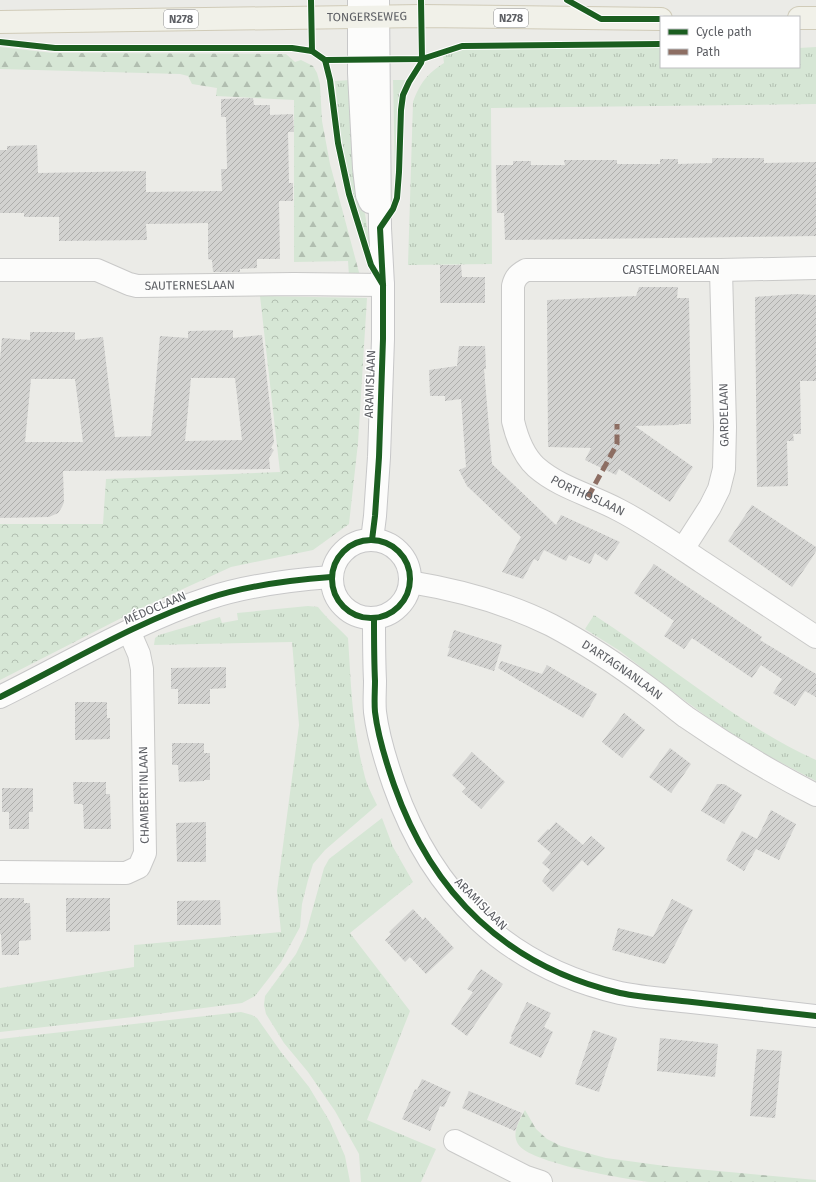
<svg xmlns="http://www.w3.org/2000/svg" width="816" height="1182" viewBox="0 0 816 1182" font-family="'Fira Sans',sans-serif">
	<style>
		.grass { fill: url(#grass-tufts) }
		.forest { fill: url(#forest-firs) }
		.park { fill: url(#park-crowns) }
		.building { fill: url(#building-hatch); fill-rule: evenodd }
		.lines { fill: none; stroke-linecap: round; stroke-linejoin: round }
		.street-casing { stroke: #c9c9c8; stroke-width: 24 }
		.secondary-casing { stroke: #c7c7c8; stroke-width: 24 }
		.primary-casing { stroke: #d0cbb8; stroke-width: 24 }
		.street { stroke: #fcfcfb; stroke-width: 22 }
		.secondary { stroke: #fcfcfb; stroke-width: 22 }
		.primary { stroke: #f1f1e9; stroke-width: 22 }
		.quiet { stroke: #8d6e63; stroke-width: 5; stroke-dasharray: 10 5; stroke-linecap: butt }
		.cycleway-casing { stroke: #fff; stroke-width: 8 }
		.cycleway { stroke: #1b5e20; stroke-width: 6 }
		.labels { text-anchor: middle; stroke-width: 3; stroke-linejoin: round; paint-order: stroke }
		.shield { fill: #fff; stroke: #8e8f92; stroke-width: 1 }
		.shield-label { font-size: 11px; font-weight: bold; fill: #5d5f64 }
		.street-label { font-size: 12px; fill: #5d5f64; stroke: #fff }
	</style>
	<defs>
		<pattern id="grass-tufts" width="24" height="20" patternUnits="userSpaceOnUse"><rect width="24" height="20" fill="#d6e6d5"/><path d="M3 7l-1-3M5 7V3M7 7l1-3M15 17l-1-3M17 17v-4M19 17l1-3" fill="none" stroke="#b1beb0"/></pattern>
		<pattern id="forest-firs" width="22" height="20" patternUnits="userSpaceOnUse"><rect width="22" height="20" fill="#d6e6d5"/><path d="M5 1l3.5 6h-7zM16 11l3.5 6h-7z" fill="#b1beb0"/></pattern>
		<pattern id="park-crowns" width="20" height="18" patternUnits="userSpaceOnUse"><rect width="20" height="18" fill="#d6e6d5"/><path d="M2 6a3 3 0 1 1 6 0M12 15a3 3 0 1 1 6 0" fill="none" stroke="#b1beb0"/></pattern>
		<pattern id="building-hatch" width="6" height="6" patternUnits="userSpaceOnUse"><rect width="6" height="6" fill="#d2d2d0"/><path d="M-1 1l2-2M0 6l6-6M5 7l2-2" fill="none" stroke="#aeaeac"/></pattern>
	</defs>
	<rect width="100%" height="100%" fill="#ebebe7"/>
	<g class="grass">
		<path d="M 816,47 L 816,104 L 491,108 L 492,264 L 408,265 L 413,102 C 420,83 427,74 444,63 L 443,55 L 466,49 L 661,48 L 661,67 L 799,67 L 799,48 Z"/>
		<path d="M 350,80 L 359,177 L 370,245 L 367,243 L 349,179 L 340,133 L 335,81 Z"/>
		<path d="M 393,80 L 406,80 L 401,92 L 398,107 L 395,172 Z"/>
		<path d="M 308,606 L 318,607 C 327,619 338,627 348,638 C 351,683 352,729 364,773 C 366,784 372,794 377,805 L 325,850 L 313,864 L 308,880 L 302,904 L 300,927 L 281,962 L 269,978 L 255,996 L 242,1003 L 142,1016 L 0,1032 L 0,988 L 134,967 L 134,945 L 281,932 L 277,891 L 299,725 L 292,642 L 154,645 L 155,638 L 159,635 L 220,617 L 222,623 L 238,620 L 237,613 Z"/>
		<path d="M 594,615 C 668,663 735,723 816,760 L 816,781 L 759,751 L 732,735 L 680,697 L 620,651 L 585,629 Z"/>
		<path d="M 382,818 L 393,847 L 413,882 L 350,933 L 410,1011 L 367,1120 L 436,1149 L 421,1182 L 361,1182 L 359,1154 L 335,1111 L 308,1072 L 284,1043 L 266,1014 L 264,1005 L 265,996 L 296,954 L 306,933 L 324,868 L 329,859 Z"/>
		<path d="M 241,1012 L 252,1015 L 257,1018 L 281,1052 L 309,1087 L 330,1122 L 345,1156 L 350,1182 L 0,1182 L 0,1039 Z"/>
	</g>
	<g class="forest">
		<path d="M 0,47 L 53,53 L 286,54 L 295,62 L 301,60 L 313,66 L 317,73 L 320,84 L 322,121 L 330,164 L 360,276 L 349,276 L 348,261 L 294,262 L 294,100 L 216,96 L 217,88 L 192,84 L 188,76 L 180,74 L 0,69 Z"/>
		<path d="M 525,1110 L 536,1129 L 547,1139 L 561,1146 L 606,1158 L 665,1166 L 816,1180 L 816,1182 L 649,1182 C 625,1179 529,1163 518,1144 C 511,1133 520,1120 525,1110 Z"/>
	</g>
	<path class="park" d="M 260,296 L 367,298 L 358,443 L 349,524 L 313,550 L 231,567 L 137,610 L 0,680 L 0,524 L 103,524 L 106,479 L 280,472 Z"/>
	<g class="building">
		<path d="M 253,98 L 254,105 L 270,105 L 270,115 L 293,114 L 294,132 L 288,132 L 289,183 L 293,183 L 293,201 L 279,201 L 280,259 L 257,259 L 257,268 L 240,269 L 240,272 L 213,272 L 212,260 L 208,259 L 208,223 L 146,224 L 147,240 L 59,241 L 59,217 L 24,217 L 24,213 L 0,213 L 0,150 L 7,150 L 7,146 L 37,145 L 38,173 L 146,171 L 146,192 L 222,191 L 221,169 L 227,169 L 226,117 L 221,117 L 221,99 Z"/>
		<path d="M 712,158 L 764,158 L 764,163 L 816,162 L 816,236 L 505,240 L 504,213 L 497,213 L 496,165 L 513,165 L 513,161 L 531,161 L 531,165 L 565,165 L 564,160 L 617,160 L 617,164 L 660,164 L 660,159 L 678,159 L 678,164 L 712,163 Z"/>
		<path d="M 440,265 L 461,265 L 462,277 L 485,277 L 485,303 L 440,303 Z"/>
		<path d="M 639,287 L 678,287 L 677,298 L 689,298 L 691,424 L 679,424 L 679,425 L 635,426 L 693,467 L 670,502 L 619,469 L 616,475 L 585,460 L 591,448 L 548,447 L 547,300 L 636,296 Z"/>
		<path d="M 795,294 L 816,295 L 816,381 L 800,381 L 801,434 L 793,434 L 794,441 L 787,441 L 788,486 L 757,487 L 755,297 Z"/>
		<path d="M 233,330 L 233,338 L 262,335 L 274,442 L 271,448 L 274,450 L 269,458 L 270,469 L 63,471 L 64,502 L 62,507 L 58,513 L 49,517 L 0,518 L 0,360 L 2,338 L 30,340 L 30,332 L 75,332 L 75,340 L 103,337 L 115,437 L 151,436 L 160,336 L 188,338 L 188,331 ZM 191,378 L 235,378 L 242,440 L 185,441 ZM 31,379 L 75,379 L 83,442 L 25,442 Z"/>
		<path d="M 459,346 L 485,346 L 486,369 L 484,369 L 492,464 L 556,525 L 561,515 L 620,542 L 607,561 L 595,553 L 590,564 L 569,555 L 566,561 L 544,550 L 538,561 L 534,559 L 523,579 L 502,572 L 521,537 L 467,486 L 459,470 L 466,467 L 461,399 L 445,401 L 445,396 L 430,396 L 429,370 L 457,366 Z"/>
		<path d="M 752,505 L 816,547 L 816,551 L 812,558 L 792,587 L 728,541 Z"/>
		<path d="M 654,564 L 762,637 L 760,640 L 816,674 L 816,697 L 805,691 L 795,706 L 773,693 L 782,679 L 761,665 L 752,678 L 692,638 L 684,649 L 664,636 L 674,621 L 634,593 Z"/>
		<path d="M 454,630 L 502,645 L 494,671 L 447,656 L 450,648 L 448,648 Z"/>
		<path d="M 501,661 L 542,674 L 547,665 L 597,694 L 583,718 L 498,668 Z"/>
		<path d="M 226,667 L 226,688 L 210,689 L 210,704 L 178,704 L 178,689 L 171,689 L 171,668 Z"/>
		<path d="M 75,702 L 107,702 L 107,718 L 110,718 L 110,739 L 75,740 Z"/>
		<path d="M 624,713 L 645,730 L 622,758 L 602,742 Z"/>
		<path d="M 172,743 L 204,743 L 204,753 L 210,753 L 210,780 L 204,780 L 204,781 L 179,782 L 178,765 L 172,765 Z"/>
		<path d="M 670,748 L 691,764 L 671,793 L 649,777 Z"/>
		<path d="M 472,752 L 505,782 L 481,809 L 462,792 L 466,788 L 452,775 Z"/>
		<path d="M 73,782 L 106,782 L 106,794 L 110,794 L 111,829 L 84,829 L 83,805 L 82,805 L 82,804 L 74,804 Z"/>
		<path d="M 717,784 L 724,784 L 742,795 L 724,824 L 701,811 Z"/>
		<path d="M 2,788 L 33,788 L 33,812 L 29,812 L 29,829 L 9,829 L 9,812 L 2,812 Z"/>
		<path d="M 771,810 L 796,824 L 779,860 L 756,849 L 744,871 L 726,860 L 742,831 L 757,839 Z"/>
		<path d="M 206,822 L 206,862 L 177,862 L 176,823 Z"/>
		<path d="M 556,822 L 583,845 L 591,836 L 605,848 L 588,866 L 582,860 L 553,892 L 542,881 L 550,870 L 542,863 L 551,853 L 537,841 L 548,829 L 549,830 Z"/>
		<path d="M 0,898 L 24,898 L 24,903 L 30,903 L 31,940 L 19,941 L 19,955 L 2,955 L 1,934 L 0,934 Z"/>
		<path d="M 66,898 L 110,898 L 110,931 L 66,932 Z"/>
		<path d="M 672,899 L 693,910 L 665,964 L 612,950 L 618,928 L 653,937 Z"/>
		<path d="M 220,900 L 221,925 L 177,925 L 177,901 Z"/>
		<path d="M 413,909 L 423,920 L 425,917 L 454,948 L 426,974 L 410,957 L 405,962 L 385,940 L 391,934 L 389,932 Z"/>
		<path d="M 481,969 L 503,984 L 467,1036 L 451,1024 L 473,992 L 467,989 Z"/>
		<path d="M 527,1002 L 551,1013 L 544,1027 L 553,1032 L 541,1058 L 509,1043 L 512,1037 L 511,1036 Z"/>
		<path d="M 593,1030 L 617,1038 L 599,1092 L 575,1084 Z"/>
		<path d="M 660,1038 L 718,1044 L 715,1077 L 657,1071 Z"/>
		<path d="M 757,1049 L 782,1051 L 775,1118 L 750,1116 Z"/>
		<path d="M 422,1079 L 451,1092 L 444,1107 L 440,1106 L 430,1131 L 402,1119 L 415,1089 L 417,1090 Z"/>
		<path d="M 469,1091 L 522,1113 L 515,1131 L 462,1108 Z"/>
	</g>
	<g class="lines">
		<defs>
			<g id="street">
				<path id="s1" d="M 816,268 L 721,270 L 526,270 C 519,274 515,277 513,286 L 513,421 C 517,438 523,455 536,467 C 560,488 591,495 619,510 C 648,525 675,544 702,562 C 740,587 778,612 816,637"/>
				<path id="s2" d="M 0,270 L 97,270 L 129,284 L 137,286 L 294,284 L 383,285"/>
				<path d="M 683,549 L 710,507 L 719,489 L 724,469 L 725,427 L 721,270"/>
				<path id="s3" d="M 410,582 C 459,590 507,603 551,625 C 587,644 621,667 653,691 C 664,699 675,709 686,717 C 728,746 771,772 816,795"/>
				<path d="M 0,872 L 126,873 L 139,867 L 145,853 L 142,669 L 139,654 L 129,631"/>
				<path d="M 455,1141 L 526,1177 L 541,1182"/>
			</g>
			<g id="secondary">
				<path d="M 359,0 L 359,73 L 364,168 L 367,195 L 370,202"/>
				<circle cx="371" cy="579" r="39"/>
				<path d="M 372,540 L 375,516 L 379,457 L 383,339 L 383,285 L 380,228 L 378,0"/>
				<path d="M 374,618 C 374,639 374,660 375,681 C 375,691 374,702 375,712 C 378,737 386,762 394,785 C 432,894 507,967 620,993 C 644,998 668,999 692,1002 C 733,1007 775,1011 816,1016"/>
				<path d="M 0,697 C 69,663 136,622 209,598 C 249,585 290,580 331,577"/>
			</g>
			<g id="primary">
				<path d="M 799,18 L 816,18"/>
				<path id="s4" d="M 0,22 L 421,16 L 661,19"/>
			</g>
		</defs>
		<use href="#street" class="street-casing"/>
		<use href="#secondary" class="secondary-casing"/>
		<use href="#primary" class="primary-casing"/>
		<use href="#street" class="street"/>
		<use href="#secondary" class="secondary"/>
		<use href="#primary" class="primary"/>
		<path class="quiet" d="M 588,497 L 617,444 L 617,424"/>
		<defs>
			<g id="cycleway">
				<path d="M 311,0 L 312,51"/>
				<path d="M 567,0 L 601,19 L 661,19"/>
				<path d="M 0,42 L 55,48 L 292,48 L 312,51 L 325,60 L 330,80 L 338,143 L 349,194 L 371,265 L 383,285"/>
				<path d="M 325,60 L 422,59 L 462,46 L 661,44"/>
				<circle cx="371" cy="579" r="39"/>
				<path d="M 372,540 L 375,516 L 379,457 L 383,339 L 383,285 L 380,228 L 393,209 L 397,198 L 399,172 L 401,110 L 403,95 L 409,82 L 421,63 L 422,59 L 421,0"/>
				<path d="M 374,618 C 374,639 374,660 375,681 C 375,691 374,702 375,712 C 378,737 386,762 394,785 C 432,894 507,967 620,993 C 644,998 668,999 692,1002 C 733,1007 775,1011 816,1016"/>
				<path d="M 0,697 C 69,663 136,622 209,598 C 249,585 290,580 331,577"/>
			</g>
		</defs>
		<use href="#cycleway" class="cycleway-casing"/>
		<use href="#cycleway" class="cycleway"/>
	</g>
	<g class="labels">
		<g class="shield">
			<rect x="494" y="9" width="34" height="18" rx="3"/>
			<rect x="164" y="10" width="34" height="18" rx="3"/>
		</g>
		<g class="shield-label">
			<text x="511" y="22">N278</text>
			<text x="181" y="23">N278</text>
		</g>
		<g class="street-label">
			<text dy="4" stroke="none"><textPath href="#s4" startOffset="367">TONGERSEWEG</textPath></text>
			<text x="671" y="274">CASTELMORELAAN</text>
			<text dy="4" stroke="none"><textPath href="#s2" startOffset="193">SAUTERNESLAAN</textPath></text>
			<text transform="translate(370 384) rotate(-88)" y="4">ARAMISLAAN</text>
			<text transform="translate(724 415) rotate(-91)" y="4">GARDELAAN</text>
			<text dy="4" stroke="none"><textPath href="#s1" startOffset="558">PORTHOSLAAN</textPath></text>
			<text transform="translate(155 608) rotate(-23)" y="4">MÉDOCLAAN</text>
			<text dy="4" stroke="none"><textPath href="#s3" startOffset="232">D'ARTAGNANLAAN</textPath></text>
			<text transform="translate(144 795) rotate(-91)" y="4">CHAMBERTINLAAN</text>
			<text transform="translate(481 904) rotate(45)" y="4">ARAMISLAAN</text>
		</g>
	</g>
	<rect x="660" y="16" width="140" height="52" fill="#ffffff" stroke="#bebfc1"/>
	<rect x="668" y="29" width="20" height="6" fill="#1b5e20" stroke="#bebfc1"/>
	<text x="696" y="36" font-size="12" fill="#5d5f64">Cycle path</text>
	<rect x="668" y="49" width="20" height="6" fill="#8d6e63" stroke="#bebfc1"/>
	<text x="696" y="56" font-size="12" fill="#5d5f64">Path</text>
</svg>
